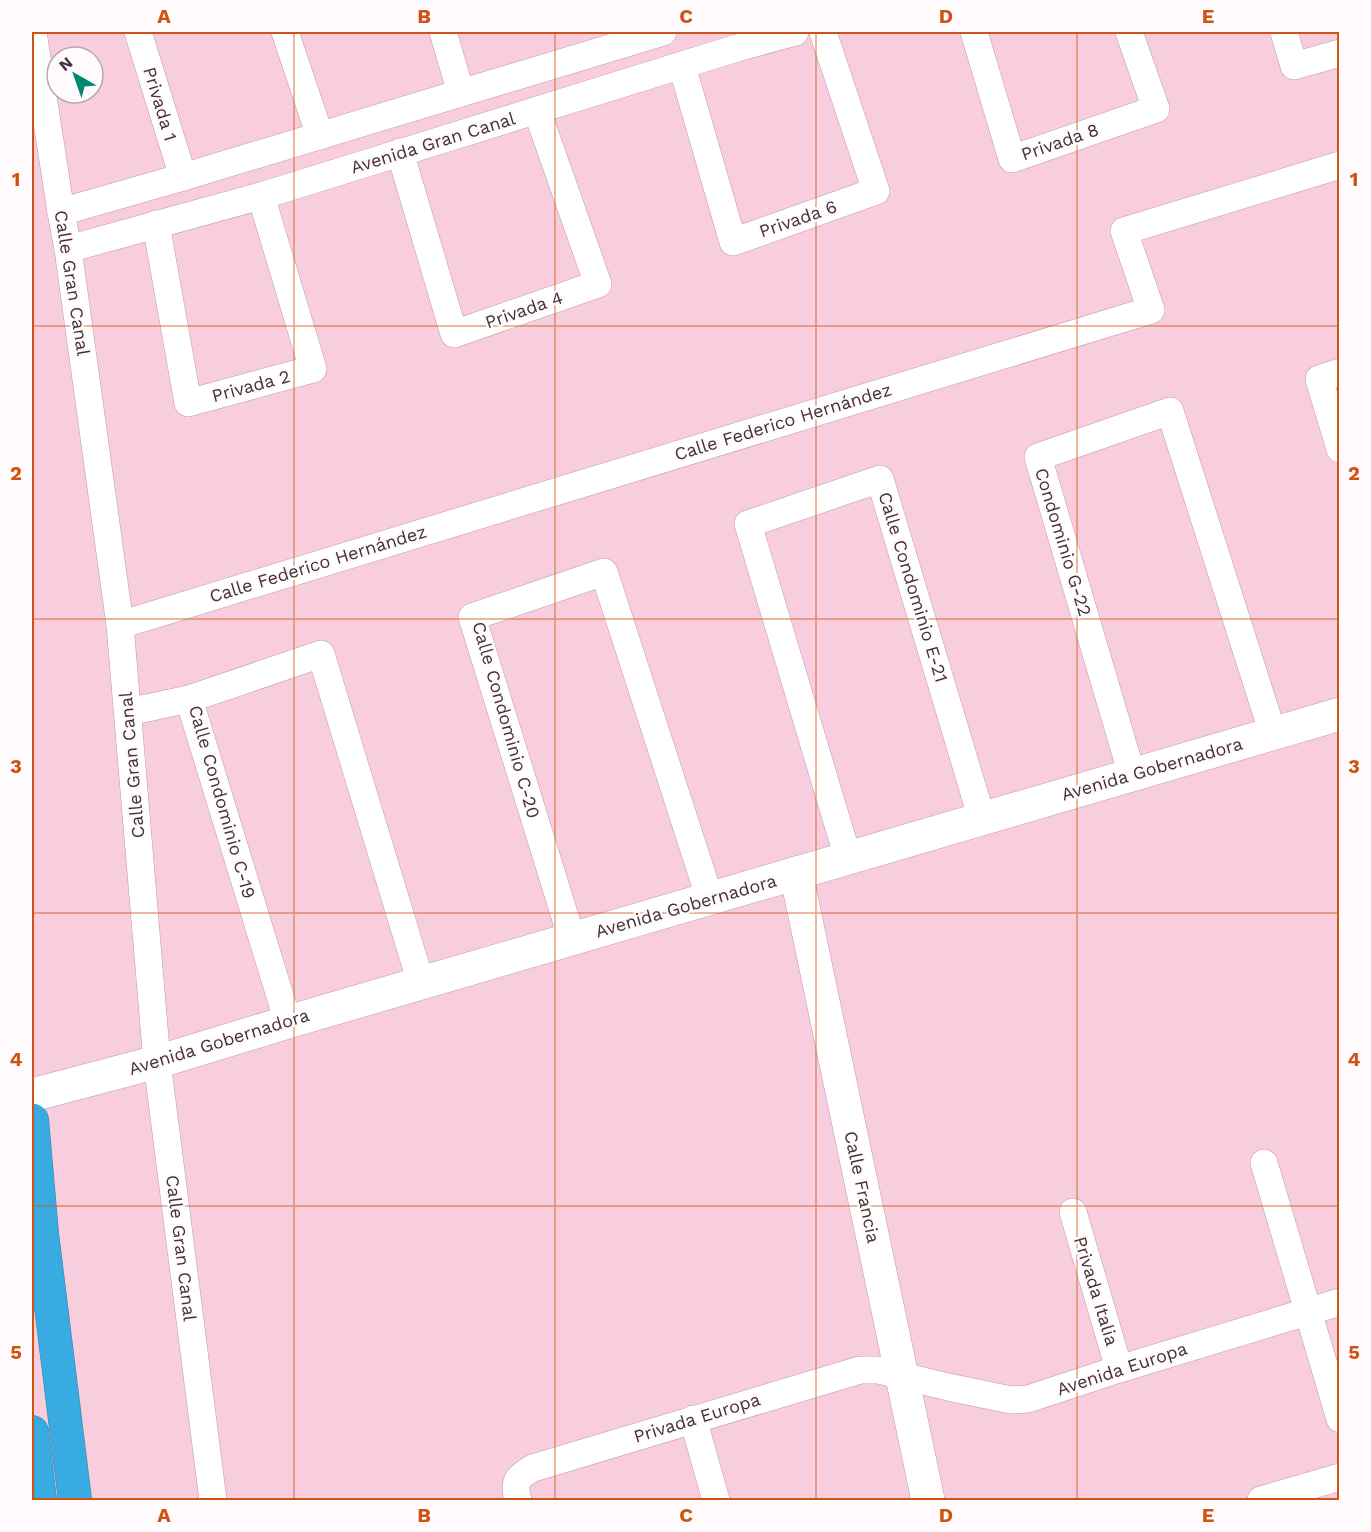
<svg xmlns="http://www.w3.org/2000/svg" width="1371" height="1532" viewBox="0 0 1371 1532" font-family="'Work Sans',sans-serif">
	<style>
		.lines { fill: none; stroke-linecap: round; stroke-linejoin: round }
		.street-casing { stroke: #c299a9; stroke-width: 28 }
		.secondary-casing { stroke: #c299a9; stroke-width: 34 }
		.highway-casing { stroke: #3c81a6; stroke-width: 34 }
		.street { stroke: #fff; stroke-width: 27 }
		.secondary { stroke: #fff; stroke-width: 33 }
		.highway { stroke: #38abe0; stroke-width: 33 }
		.grid { fill: none; stroke: #cf5313; stroke-width: 1.5; stroke-opacity: 0.55 }
		.labels { text-anchor: middle; stroke-width: 5; stroke-linejoin: round; paint-order: stroke }
		.street-label { font-size: 18px; fill: #433239; stroke: #fffafc }
		.neatline { fill: none; stroke: #cf5313; stroke-width: 2 }
		.grid-label { font-size: 20px; text-anchor: middle; font-weight: bold; fill: #cf5313 }
	</style>
	<rect width="100%" height="100%" fill="#f8cddd"/>
	<g class="lines">
		<defs>
			<g id="street">
				<path d="M 33,32 L 61,212 L 68,249 L 120,625 L 157,1062 L 213,1500"/>
				<path d="M 138,32 L 183,177"/>
				<path d="M 285,32 L 320,136"/>
				<path d="M 443,32 L 461,93"/>
				<path d="M 974,32 L 1012,159 L 1156,109 L 1129,32"/>
				<path d="M 1284,32 L 1294,66 L 1340,53"/>
				<path d="M 682,66 L 733,242 L 876,191 L 823,32"/>
				<path d="M 400,152 L 454,334 L 598,284 L 537,111"/>
				<path d="M 61,212 L 183,177 L 663,32"/>
				<path d="M 156,224 L 188,403 L 313,369 L 261,196"/>
				<path d="M 68,249 L 261,196 L 737,48 L 795,32"/>
				<path d="M 1340,372 L 1319,379 L 1340,449"/>
				<path d="M 120,625 L 1151,310 L 1124,231 L 1340,165"/>
				<path d="M 189,699 L 288,1022"/>
				<path d="M 128,712 L 189,699 L 321,654 L 421,983"/>
				<path d="M 1132,775 L 1038,457 L 1170,411 L 1273,734"/>
				<path d="M 848,858 L 748,524 L 880,479 L 982,819"/>
				<path d="M 572,939 L 472,617 L 604,572 L 710,899"/>
				<path d="M 1264,1163 L 1340,1419"/>
				<path d="M 1073,1212 L 1119,1369"/>
				<path d="M 693,1419 L 716,1500"/>
				<path d="M 518,1500 C 513,1482 517,1477 533,1468 L 860,1370 L 878,1370 L 948,1387 L 1011,1400 L 1028,1399 L 1119,1369 L 1340,1302"/>
				<path d="M 1261,1500 L 1340,1477"/>
			</g>
			<g id="secondary">
				<path d="M 796,873 L 928,1500"/>
				<path d="M 32,1095 L 157,1062 L 288,1022 L 1340,714"/>
			</g>
			<g id="highway">
				<path d="M 32,1120 L 42,1234 L 75,1500"/>
				<path d="M 32,1432 L 40,1500"/>
			</g>
		</defs>
		<use href="#street" class="street-casing"/>
		<use href="#secondary" class="secondary-casing"/>
		<use href="#highway" class="highway-casing"/>
		<use href="#street" class="street"/>
		<use href="#secondary" class="secondary"/>
		<use href="#highway" class="highway"/>
	</g>
	<path class="grid" d="M 294,32 L 294,1500M 555,32 L 555,1500M 816,32 L 816,1500M 1077,32 L 1077,1500M 32,326 L 1340,326M 32,619 L 1340,619M 32,913 L 1340,913M 32,1206 L 1340,1206"/>
	<g class="labels">
		<g class="street-label">
			<text transform="translate(160 104) rotate(73)" y="6">Privada 1</text>
			<text transform="translate(1060 142) rotate(-19)" y="6">Privada 8</text>
			<text transform="translate(433 143) rotate(-17)" y="6">Avenida Gran Canal</text>
			<text transform="translate(798 219) rotate(-19)" y="6">Privada 6</text>
			<text transform="translate(72 283) rotate(81)" y="6">Calle Gran Canal</text>
			<text transform="translate(524 310) rotate(-19)" y="6">Privada 4</text>
			<text transform="translate(251 386) rotate(-15)" y="6">Privada 2</text>
			<text transform="translate(783 422) rotate(-17)" y="6">Calle Federico Hernández</text>
			<text transform="translate(1063 542) rotate(73)" y="6">Condominio G-22</text>
			<text transform="translate(318 564) rotate(-17)" y="6">Calle Federico Hernández</text>
			<text transform="translate(913 587) rotate(73)" y="6">Calle Condominio E-21</text>
			<text transform="translate(506 720) rotate(74)" y="6">Calle Condominio C-20</text>
			<text transform="translate(132 765) rotate(-95)" y="6">Calle Gran Canal</text>
			<text transform="translate(1152 769) rotate(-16)" y="6">Avenida Gobernadora</text>
			<text transform="translate(222 802) rotate(74)" y="6">Calle Condominio C-19</text>
			<text transform="translate(686 906) rotate(-16)" y="6">Avenida Gobernadora</text>
			<text transform="translate(219 1042) rotate(-17)" y="6">Avenida Gobernadora</text>
			<text transform="translate(862 1187) rotate(78)" y="6">Calle Francia</text>
			<text transform="translate(181 1248) rotate(83)" y="6">Calle Gran Canal</text>
			<text transform="translate(1096 1291) rotate(73)" y="6">Privada Italia</text>
			<text transform="translate(1122 1369) rotate(-18)" y="6">Avenida Europa</text>
			<text transform="translate(697 1418) rotate(-17)" y="6">Privada Europa</text>
		</g>
	</g>
	<rect width="1371" height="1532" fill="none" stroke="#fffafc" stroke-width="66"/>
	<g transform="translate(75 75) rotate(320)"><circle r="28" fill="#fffafc" stroke="#b4aaae" stroke-width="1.5"/>
	<path d="M0-4.5L10 22L0 15L-10 22Z" fill="#01896f"/>
	<text y="-9" font-size="16" font-weight="bold" text-anchor="middle" fill="#433239">N</text>
	</g>
	<rect x="33" y="33" width="1305" height="1466" class="neatline"/>
	<g class="grid-label">
		<text x="164" y="23">A</text>
		<text x="424" y="23">B</text>
		<text x="686" y="23">C</text>
		<text x="946" y="23">D</text>
		<text x="1208" y="23">E</text>
		<text x="16" y="186">1</text>
		<text x="1354" y="186">1</text>
		<text x="16" y="480">2</text>
		<text x="1354" y="480">2</text>
		<text x="16" y="773">3</text>
		<text x="1354" y="773">3</text>
		<text x="16" y="1066">4</text>
		<text x="1354" y="1066">4</text>
		<text x="16" y="1359">5</text>
		<text x="1354" y="1359">5</text>
		<text x="164" y="1522">A</text>
		<text x="424" y="1522">B</text>
		<text x="686" y="1522">C</text>
		<text x="946" y="1522">D</text>
		<text x="1208" y="1522">E</text>
	</g>
</svg>
